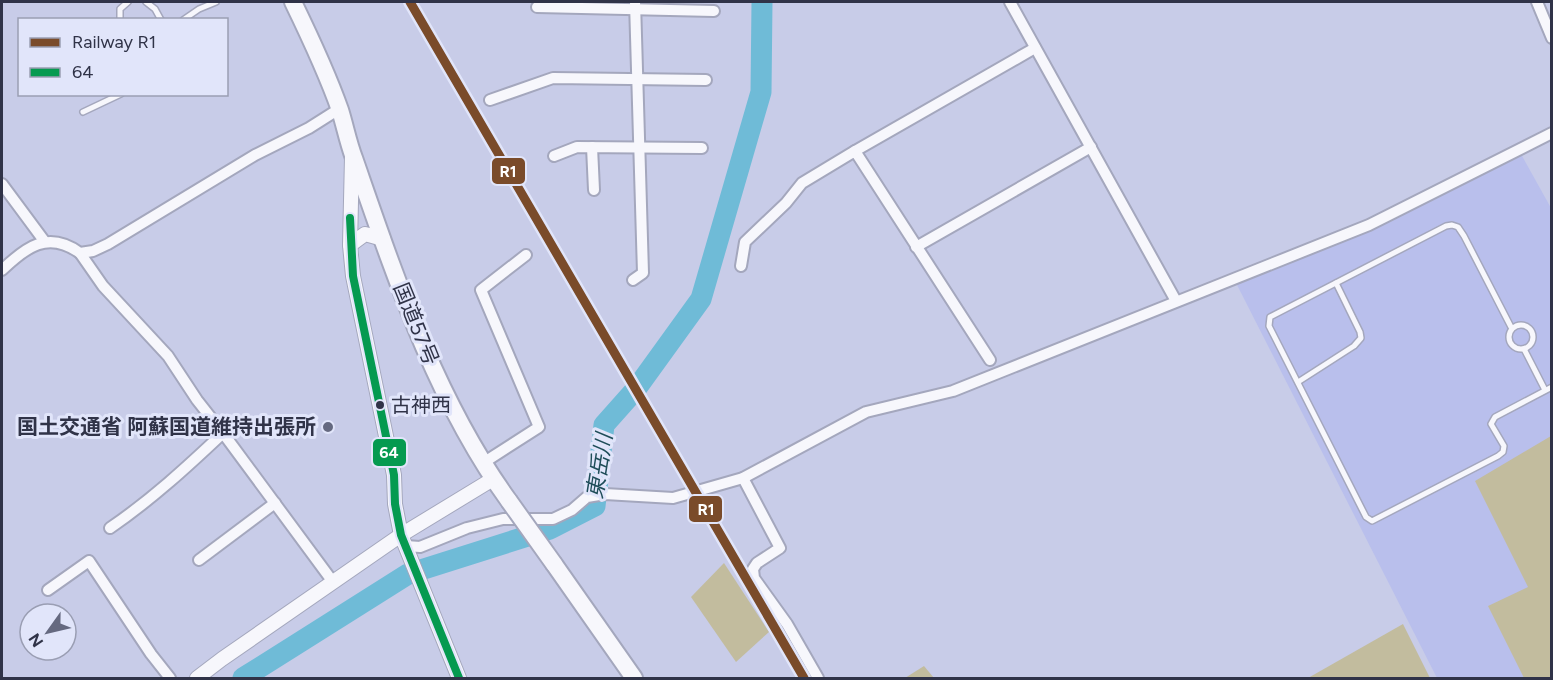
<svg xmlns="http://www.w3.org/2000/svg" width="1553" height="680" viewBox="0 0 1553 680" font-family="Figtree,'Noto Sans JP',sans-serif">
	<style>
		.built { fill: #b9bfec }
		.green { fill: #c2bc9e }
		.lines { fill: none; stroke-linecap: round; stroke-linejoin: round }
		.river { stroke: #6fbbd7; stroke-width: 21 }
		.service-casing { stroke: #a4a7bd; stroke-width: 8 }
		.minor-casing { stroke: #a4a7bd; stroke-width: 14 }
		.tertiary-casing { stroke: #a4a7bd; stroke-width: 16 }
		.trunk-casing { stroke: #a4a7bd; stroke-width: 20 }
		.service { stroke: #f7f7fc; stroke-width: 5 }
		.minor { stroke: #f7f7fc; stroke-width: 10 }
		.tertiary { stroke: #f7f7fc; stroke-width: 14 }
		.trunk { stroke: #f7f7fc; stroke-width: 16 }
		.trunk-bridge-casing { stroke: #a4a7bd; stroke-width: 20; stroke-linecap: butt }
		.trunk-bridge { stroke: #f7f7fc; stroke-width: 16 }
		.bus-1-casing { stroke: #e1e5fa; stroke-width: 12 }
		.bus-1 { stroke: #059a50; stroke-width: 8 }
		.rail-1-casing { stroke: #e1e5fa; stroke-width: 14 }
		.rail-1 { stroke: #7a4b2a; stroke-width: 9 }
		.bus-dot { fill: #303348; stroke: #e1e5fa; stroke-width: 2 }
		.poi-dot { fill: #656980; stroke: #e1e5fa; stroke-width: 2 }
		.labels { text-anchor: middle; stroke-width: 6; stroke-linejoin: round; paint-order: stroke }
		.bus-label { font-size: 20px; fill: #303348; stroke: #e1e5fa; text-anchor: start }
		.street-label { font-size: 21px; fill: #303348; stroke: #e1e5fa }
		.poi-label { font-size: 21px; font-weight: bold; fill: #303348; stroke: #e1e5fa; text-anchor: end }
		.water-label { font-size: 22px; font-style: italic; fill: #1f4d59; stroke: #e1e5fa }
		.line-badge { stroke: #e1e5fa; stroke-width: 2 }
		.badge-label { font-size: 16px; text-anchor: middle; font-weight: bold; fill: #fff }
	</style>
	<rect width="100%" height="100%" fill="#c8cce8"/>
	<path class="built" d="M 1521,154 L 1551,208 L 1551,678 L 1437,678 L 1236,283 Z"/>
	<g class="green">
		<path d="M 1551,436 L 1551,678 L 1524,678 L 1488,606 L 1528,587 L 1475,481 Z"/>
		<path d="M 724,563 L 769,632 L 736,662 L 691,597 Z"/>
		<path d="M 1403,624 L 1430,678 L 1308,678 Z"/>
		<path d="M 924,666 L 934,678 L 905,678 Z"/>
	</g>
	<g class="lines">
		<path class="river" d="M 243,678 L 408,574 L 550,529 L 595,506 L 604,425 L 636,389 L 701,299 L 761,92 L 762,2"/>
		<defs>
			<g id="service">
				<path d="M 146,2 L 155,9 L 161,20"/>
				<path d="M 120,20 L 120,9 L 128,2"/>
				<path d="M 183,20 L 199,9 L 216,2"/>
				<path d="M 83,112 L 121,94"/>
				<circle cx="1521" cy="337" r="12"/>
				<path d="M 1511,327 L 1464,236 L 1458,227 L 1452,225 L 1446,226 L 1270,317 L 1269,326 L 1366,517 L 1372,521 L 1498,456 L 1503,452 L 1504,446 L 1491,424 L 1495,417 L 1552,387"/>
				<path d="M 1524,349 L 1545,390"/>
				<path d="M 1298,382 L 1354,346 L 1361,338 L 1360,332 L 1336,283"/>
			</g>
			<g id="minor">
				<path d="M 1010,2 L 1176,301"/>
				<path d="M 1537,2 L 1552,38"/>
				<path d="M 537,7 L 714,11"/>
				<path d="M 490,100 L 553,78 L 706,80"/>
				<path d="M 592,147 L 594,190"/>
				<path d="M 855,151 L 1035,48"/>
				<path d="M 554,156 L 577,147 L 702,148"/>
				<path d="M 2,184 L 45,242"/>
				<path d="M 916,247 L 1091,147"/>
				<path d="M 80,253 L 103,286 L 168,356 L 197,400 L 223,433"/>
				<path d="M 741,266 L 745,242 L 786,203 L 802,183 L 855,151 L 990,360"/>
				<path d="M 2,270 C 26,247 48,230 80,253 L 93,251 L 108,244 L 255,155 L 309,128 L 339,109"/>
				<path d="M 633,280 L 643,273 L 635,2"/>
				<path d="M 483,463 L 539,427 L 481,290 L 526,255"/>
				<path d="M 743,478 L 780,548 L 757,563 L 753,569 L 754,578 L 787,624 L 818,678"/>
				<path d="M 110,528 C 151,500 187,467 223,433 L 333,582"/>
				<path d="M 406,546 L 420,547 L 467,528 L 503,519 L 553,519 L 572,510 L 587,497 L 605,494 L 673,498 L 743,478 L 866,412 L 953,391 L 1369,225 L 1552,133"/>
				<path d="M 199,560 L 275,503"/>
				<path d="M 48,590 L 89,561 L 151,654 L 170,678"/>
			</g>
			<g id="tertiary">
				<path d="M 352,157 L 350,245 L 353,276 L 394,475 L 395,504 L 401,535 L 459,678"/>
				<path d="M 350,245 L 365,234 L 383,239"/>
				<path d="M 197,678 L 222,659 L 401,535 L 493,479"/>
			</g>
			<g id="trunk">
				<path d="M 293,2 C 310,37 327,73 340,110 C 345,126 348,142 354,158 C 395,276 435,399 509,501"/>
				<path d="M 554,564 L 634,678"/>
			</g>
		</defs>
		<use href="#service" class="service-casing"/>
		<use href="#minor" class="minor-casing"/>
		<use href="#tertiary" class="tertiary-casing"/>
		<use href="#trunk" class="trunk-casing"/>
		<use href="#service" class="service"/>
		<use href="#minor" class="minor"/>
		<use href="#tertiary" class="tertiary"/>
		<use href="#trunk" class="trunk"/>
		<defs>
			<path id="trunk-bridge" d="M 509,501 L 554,564"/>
		</defs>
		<use href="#trunk-bridge" class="trunk-bridge-casing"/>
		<use href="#trunk-bridge" class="trunk-bridge"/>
		<defs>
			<path id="bus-1" d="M 350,218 L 353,276 L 394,475 L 395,504 L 401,535 L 459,678"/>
		</defs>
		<use href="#bus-1" class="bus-1-casing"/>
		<use href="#bus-1" class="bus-1"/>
		<defs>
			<path id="rail-1" d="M 410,2 L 804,678"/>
		</defs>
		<use href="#rail-1" class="rail-1-casing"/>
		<use href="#rail-1" class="rail-1"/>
	</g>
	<circle class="bus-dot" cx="380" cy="405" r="5"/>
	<circle class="poi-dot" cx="328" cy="427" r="6"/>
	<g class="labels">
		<g class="bus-label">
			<text x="391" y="412">古神西</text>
		</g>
		<g class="street-label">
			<text transform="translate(416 324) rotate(68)" y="7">国道57号</text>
		</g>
		<g class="poi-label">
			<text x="316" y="434">国土交通省 阿蘇国道維持出張所</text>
		</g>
		<g class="water-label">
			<text transform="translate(599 466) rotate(-81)" y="8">東岳川</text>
		</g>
	</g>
	<g class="line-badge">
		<rect x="491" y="157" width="35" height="28" rx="6" fill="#7a4b2a"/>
		<rect x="372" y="438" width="35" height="29" rx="6" fill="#059a50"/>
		<rect x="688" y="495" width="35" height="28" rx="6" fill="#7a4b2a"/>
	</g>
	<g class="badge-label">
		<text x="508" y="177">R1</text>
		<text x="389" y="458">64</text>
		<text x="706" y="515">R1</text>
	</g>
	<rect width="1553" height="680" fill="none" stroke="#303348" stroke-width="6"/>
	<rect x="18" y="18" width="210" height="78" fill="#e1e5fa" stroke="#9a9eb3" stroke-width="1.5"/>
	<rect x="30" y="38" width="30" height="9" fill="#7a4b2a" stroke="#9a9eb3" stroke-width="1.5"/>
	<text x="72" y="48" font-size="18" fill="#303348">Railway R1</text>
	<rect x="30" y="68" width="30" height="9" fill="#059a50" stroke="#9a9eb3" stroke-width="1.5"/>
	<text x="72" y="78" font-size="18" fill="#303348">64</text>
	<g transform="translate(48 632) rotate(236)"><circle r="28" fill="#e1e5fa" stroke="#9a9eb3" stroke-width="1.5"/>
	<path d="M0-4.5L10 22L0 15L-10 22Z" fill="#656980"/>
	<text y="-9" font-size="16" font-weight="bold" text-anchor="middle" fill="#303348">N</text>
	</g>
</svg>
